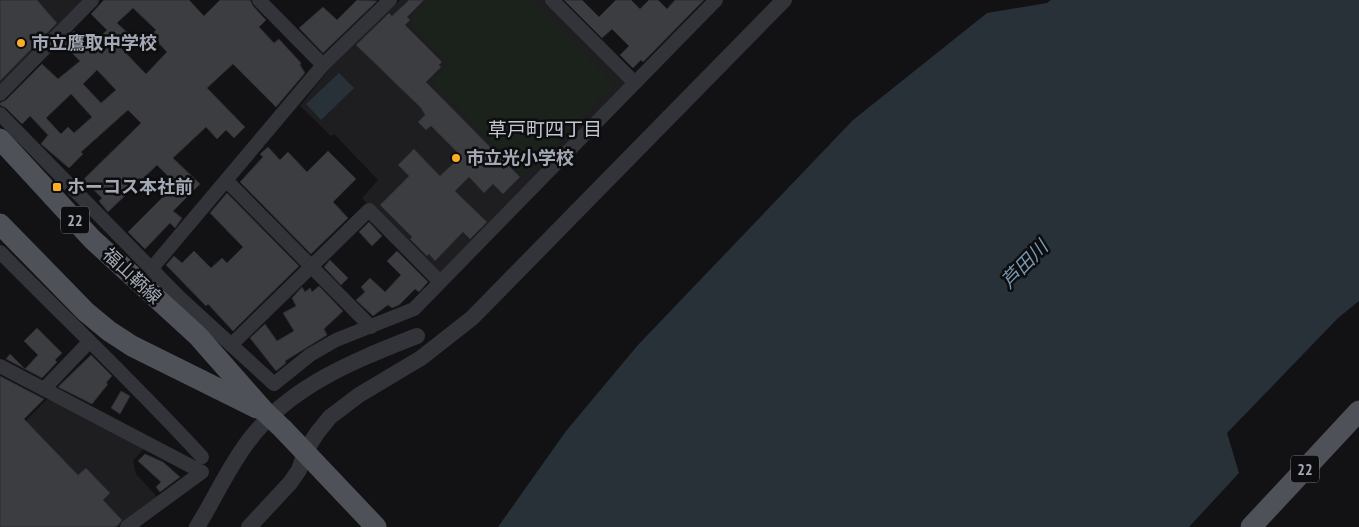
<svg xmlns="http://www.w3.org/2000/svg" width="1359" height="527" viewBox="0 0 1359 527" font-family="'PT Sans Narrow','Noto Sans JP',sans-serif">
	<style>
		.built { fill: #1e1e21 }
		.green { fill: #1a221b }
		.water { fill: #283138 }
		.building { fill: #3c3d41; stroke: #2c2c30; fill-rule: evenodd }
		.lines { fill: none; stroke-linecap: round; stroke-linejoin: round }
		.minor { stroke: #333439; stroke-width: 14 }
		.tertiary { stroke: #333439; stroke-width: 16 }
		.primary { stroke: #4f5158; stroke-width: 21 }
		.primary-bridge { stroke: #4f5158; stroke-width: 21 }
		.poi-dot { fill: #fbae23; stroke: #0d0d0f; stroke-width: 2 }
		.labels { text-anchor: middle; stroke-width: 5; stroke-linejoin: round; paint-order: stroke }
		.shield { fill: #0d0d0f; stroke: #767a83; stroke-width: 1 }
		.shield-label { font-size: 16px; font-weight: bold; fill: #a3a9b5 }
		.poi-label { font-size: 18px; font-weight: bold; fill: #a3a9b5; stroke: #0d0d0f; text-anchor: start }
		.street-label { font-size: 18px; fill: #a3a9b5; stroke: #0d0d0f }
		.neighbourhood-label { font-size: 19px; fill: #c4c8d1; stroke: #0d0d0f }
		.water-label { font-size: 19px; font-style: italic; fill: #7798b3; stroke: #0d0d0f }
	</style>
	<rect width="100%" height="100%" fill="#121214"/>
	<g class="built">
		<path d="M 0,0 L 84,0 L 0,87 Z"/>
		<path d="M 400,0 L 547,0 L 625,79 L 626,86 L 439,277 L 362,198 L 378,180 L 334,134 L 331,136 L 300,106 L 330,68 Z"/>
		<path d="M 47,399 L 145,447 L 133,461 L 136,474 L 159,499 L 118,527 L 65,527 L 0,447 Z"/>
	</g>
	<path class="green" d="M 428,0 L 533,0 L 614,85 L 523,177 L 432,81 L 449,64 L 412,25 L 413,14 Z"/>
	<g class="water">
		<path d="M 1051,0 L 1359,0 L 1359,301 L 1338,318 L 1227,433 L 1239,473 L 1189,527 L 498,527 L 566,431 L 638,345 L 853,120 L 987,13 L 1047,3 Z"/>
		<path d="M 339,73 L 354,88 L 321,120 L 306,104 Z"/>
	</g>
	<g class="building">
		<path d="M 0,0 L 37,0 L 57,23 L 0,81 Z"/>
		<path d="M 104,0 L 189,0 L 204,16 L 220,0 L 250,0 L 253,6 L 266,20 L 259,27 L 274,43 L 279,39 L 301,63 L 300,65 L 305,73 L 276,107 L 233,64 L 207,88 L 245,127 L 234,138 L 226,130 L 217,139 L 206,127 L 173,158 L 200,184 L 173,211 L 182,218 L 175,228 L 170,223 L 145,249 L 128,232 L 176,184 L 157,165 L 108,212 L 99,201 L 102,198 L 83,180 L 141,123 L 128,110 L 81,152 L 83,154 L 69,168 L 41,144 L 48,135 L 30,116 L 22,124 L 6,108 L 0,105 L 0,103 L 6,100 L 42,64 L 58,79 L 80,61 L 62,43 L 74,31 L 90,47 L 107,30 L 91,14 ZM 133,8 L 156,30 L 151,35 L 167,52 L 146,74 L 121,48 L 132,37 L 117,23 ZM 97,70 L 116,90 L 101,103 L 83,84 ZM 71,94 L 92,117 L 74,133 L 68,127 L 61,134 L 46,118 Z"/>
		<path d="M 357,0 L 377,1 L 323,53 L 299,28 L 323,7 L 337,20 Z"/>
		<path d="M 409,0 L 424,0 L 407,17 L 410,20 L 405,25 L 442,62 L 439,65 L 441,67 L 426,82 L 520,177 L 503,194 L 493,184 L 484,193 L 469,177 L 455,191 L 487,222 L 470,239 L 463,232 L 435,261 L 429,254 L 427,256 L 410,239 L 412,237 L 380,205 L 409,176 L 398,165 L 414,149 L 440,176 L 461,156 L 431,126 L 426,130 L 418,122 L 425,115 L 421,108 L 356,45 L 389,13 L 392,16 Z"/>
		<path d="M 564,0 L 582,0 L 599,17 L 616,0 L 631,0 L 640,9 L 649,0 L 658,0 L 667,9 L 675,0 L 704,0 L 643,62 L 641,60 L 633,68 L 620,55 L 629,46 L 612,29 L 602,38 Z"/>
		<path d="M 268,147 L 280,160 L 288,152 L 307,172 L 328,151 L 356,179 L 333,202 L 348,218 L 311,254 L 240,182 L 263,157 L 260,154 Z"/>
		<path d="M 227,193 L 299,266 L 233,331 L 208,304 L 206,306 L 166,265 L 174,256 L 182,263 L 194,251 L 211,268 L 222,258 L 227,263 L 243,247 L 210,213 Z"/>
		<path d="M 369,222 L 382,236 L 372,246 L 359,232 Z"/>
		<path d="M 397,251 L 428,282 L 419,292 L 415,289 L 399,305 L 392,308 L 388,305 L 373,316 L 356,300 L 365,292 L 361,287 L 370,278 L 385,292 L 401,275 L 387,261 Z"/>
		<path d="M 330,260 L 348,278 L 341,285 L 324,267 Z"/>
		<path d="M 319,286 L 343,311 L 324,329 L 327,335 L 285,361 L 286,363 L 276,371 L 250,338 L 265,324 L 277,341 L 294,331 L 283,313 L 296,306 L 292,298 L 302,287 L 305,292 L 310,288 L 312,292 Z"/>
		<path d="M 37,328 L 62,353 L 55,360 L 57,362 L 42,378 L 6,359 L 10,354 L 25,369 L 38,355 L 24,341 Z"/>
		<path d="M 91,355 L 112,376 L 106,383 L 108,384 L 92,404 L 58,387 Z"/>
		<path d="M 0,376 L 44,399 L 24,419 L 78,475 L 86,468 L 110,493 L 103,500 L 122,520 L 119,524 L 115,527 L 0,527 Z"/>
		<path d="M 121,391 L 130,396 L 120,414 L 111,408 Z"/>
		<path d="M 145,454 L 163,462 L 180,477 L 160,492 L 156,487 L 161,482 L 138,461 Z"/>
	</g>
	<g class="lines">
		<g class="minor">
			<path d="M 259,0 L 323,65"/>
			<path d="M 552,0 L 635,83"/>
			<path d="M 0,94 L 92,0"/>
			<path d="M 0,114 L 179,297 L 274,384 L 310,355 L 336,340 L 414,309 L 716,0"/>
			<path d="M 227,181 L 371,327"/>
			<path d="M 0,252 C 67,320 137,386 202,457"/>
			<path d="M 152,268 L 323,65 L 390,0"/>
			<path d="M 231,345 L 369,210 L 440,282"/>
			<path d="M 0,366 L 202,472 L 127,527"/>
			<path d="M 44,389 L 88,343"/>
		</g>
		<g class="tertiary">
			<path d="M 197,527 C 215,498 229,466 250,439 C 291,385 356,360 417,336"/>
			<path d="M 249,527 L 290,483 L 299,470 L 305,452 L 317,433 L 330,417 L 359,395 L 421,358 L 472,318 L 784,0"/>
		</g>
		<g class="primary">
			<path d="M 0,139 L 92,239 L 198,336 L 264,411"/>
			<path d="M 0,224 L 86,312 L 109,331 L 132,346 L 257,408"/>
			<path d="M 283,429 L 376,527"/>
			<path d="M 1251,527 L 1359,411"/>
		</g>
		<path class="primary-bridge" d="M 264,411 L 283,429"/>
	</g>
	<g class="poi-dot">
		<circle cx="21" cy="43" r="5"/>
		<circle cx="456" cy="158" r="5"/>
		<rect x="52" y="182" width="10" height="10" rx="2.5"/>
	</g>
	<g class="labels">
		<g class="shield">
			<rect x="61" y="206.5" width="28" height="27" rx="4"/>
			<rect x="1291" y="455.5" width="28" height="27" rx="4"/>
		</g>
		<g class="shield-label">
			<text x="75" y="226">22</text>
			<text x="1305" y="475">22</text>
		</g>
		<g class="poi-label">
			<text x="31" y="49">市立鷹取中学校</text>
			<text x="466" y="164">市立光小学校</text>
			<text x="67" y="193">ホーコス本社前</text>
		</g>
		<g class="street-label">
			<text transform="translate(132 276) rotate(43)" y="6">福山鞆線</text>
		</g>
		<g class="neighbourhood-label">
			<text x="545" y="136">草戸町四丁目</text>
		</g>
		<g class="water-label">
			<text transform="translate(1024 264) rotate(-46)" y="7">芦田川</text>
		</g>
	</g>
</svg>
